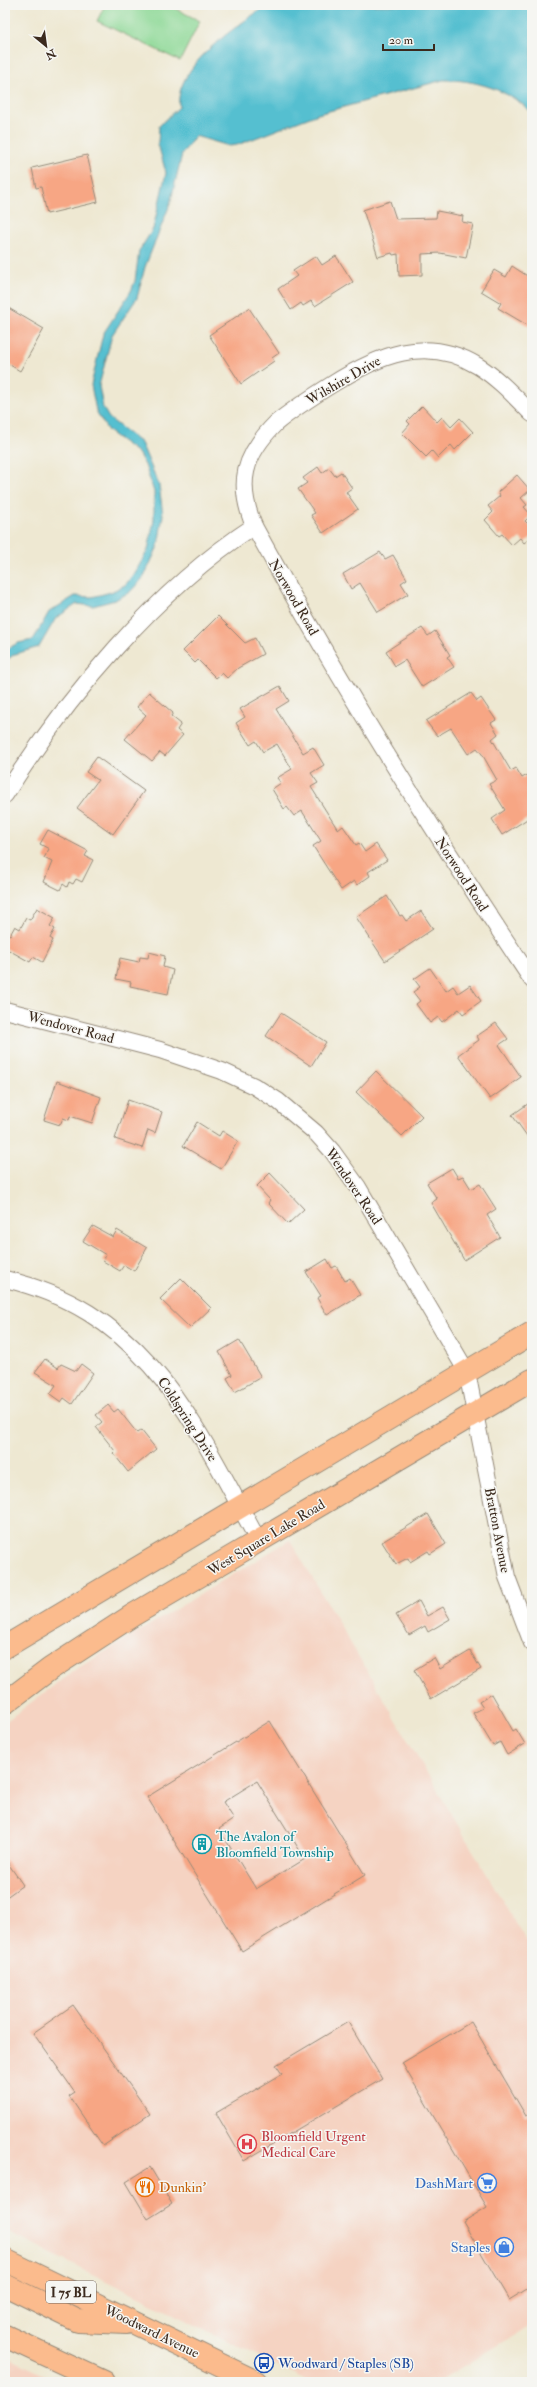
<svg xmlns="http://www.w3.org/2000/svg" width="537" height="2387" viewBox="0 0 537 2387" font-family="'IM FELL Double Pica',serif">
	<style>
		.built { fill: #f5d3c2 }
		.green { fill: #8cd895; stroke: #64815a }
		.water { fill: #54bfd0; stroke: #487477 }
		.building { fill: #f7a684; fill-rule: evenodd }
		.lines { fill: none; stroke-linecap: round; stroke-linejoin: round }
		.street-casing { stroke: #948978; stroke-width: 18 }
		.primary-casing { stroke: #948978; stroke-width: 24 }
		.highway-casing { stroke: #948978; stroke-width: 24 }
		.street { stroke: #fff; stroke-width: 16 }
		.primary { stroke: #fbbb8d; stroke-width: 22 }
		.highway { stroke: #fbbb8d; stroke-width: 22 }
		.labels { text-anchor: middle; stroke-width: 3; stroke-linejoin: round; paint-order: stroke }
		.shield { fill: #f6f6f2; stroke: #73675e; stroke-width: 1 }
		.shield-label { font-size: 13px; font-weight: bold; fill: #3b2a1e }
		.street-label { font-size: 14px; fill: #3b2a1e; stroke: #f6f6f2 }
		.culture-label { font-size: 14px; fill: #0d838f; stroke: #f6f6f2; text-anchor: start }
		.health-label { font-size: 14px; fill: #be3a42; stroke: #f6f6f2; text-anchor: start }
		.shop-label { font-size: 14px; fill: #366cbe; stroke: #f6f6f2; text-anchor: end }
		.food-label { font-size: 14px; fill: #c56008; stroke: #f6f6f2; text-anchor: start }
		.transit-label { font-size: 14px; fill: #164399; stroke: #f6f6f2; text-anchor: start }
	</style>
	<rect width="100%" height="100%" fill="#f6f6f2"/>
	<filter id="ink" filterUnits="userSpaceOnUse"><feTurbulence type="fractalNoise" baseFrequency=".025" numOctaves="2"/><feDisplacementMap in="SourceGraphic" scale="8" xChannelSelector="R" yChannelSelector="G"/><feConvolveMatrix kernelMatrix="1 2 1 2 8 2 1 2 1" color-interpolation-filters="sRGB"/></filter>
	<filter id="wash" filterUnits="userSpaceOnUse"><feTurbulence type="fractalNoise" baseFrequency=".012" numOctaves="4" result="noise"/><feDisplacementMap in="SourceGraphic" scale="16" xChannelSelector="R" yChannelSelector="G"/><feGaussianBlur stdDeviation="0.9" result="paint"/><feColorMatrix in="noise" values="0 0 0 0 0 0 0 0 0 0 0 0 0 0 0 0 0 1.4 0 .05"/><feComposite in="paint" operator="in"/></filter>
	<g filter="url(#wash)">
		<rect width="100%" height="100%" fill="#eee8d2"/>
		<g class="built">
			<path d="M 290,1540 L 532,1951 L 532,2325 L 437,2382 L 311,2382 L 5,2231 L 5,1722 L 75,1670 Z"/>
			<path d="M 5,2356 L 55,2380 L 59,2382 L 5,2382 Z"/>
		</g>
		<path class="green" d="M 105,5 L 168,5 L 200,21 L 180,61 L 97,21 Z"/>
		<path class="water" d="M 267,5 L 532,5 L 532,113 C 510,90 474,79 443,80 L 318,114 L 237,145 L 229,146 L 195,136 L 182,154 L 170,204 L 145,267 L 137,298 L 112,335 L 99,386 L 103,408 L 109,418 L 141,443 L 159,485 L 163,515 L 158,546 L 144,577 L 130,592 L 115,600 L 93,606 L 77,604 L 56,618 L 39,647 L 15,654 L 5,661 L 5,650 L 18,643 L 33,640 L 49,612 L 75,596 L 92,597 L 111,592 L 125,585 L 133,576 L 148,550 L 154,520 L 154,492 L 145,465 L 138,453 L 108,431 L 96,411 L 91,385 L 103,334 L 131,291 L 135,281 L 139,251 L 153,229 L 166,173 L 158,144 L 159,126 L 179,107 C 174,65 238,26 267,5 Z"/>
		<g id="blocks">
			<g class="building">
				<path d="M 87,155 L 98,202 L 47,214 L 41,187 L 36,188 L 32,168 Z"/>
				<path d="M 390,201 L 396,219 L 436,218 L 437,211 L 463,216 L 462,222 L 473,224 L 466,258 L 440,253 L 422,254 L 422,275 L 399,276 L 398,254 L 393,255 L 392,253 L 378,257 L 363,210 Z"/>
				<path d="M 316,256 L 322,265 L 336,256 L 353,282 L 315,306 L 311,301 L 303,306 L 301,303 L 291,310 L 278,289 L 297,276 L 293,271 Z"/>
				<path d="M 512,266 L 532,279 L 532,328 L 498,308 L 501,303 L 481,291 L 494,270 L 506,277 Z"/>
				<path d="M 5,306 L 44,329 L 20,371 L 5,362 Z"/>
				<path d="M 249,308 L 279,353 L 272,358 L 274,361 L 241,384 L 209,335 Z"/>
				<path d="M 422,406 L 437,422 L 442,417 L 451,427 L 460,418 L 473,432 L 455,450 L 451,445 L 438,458 L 432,451 L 426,457 L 402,433 L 410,424 L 407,421 Z"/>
				<path d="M 318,467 L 322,473 L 329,468 L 335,476 L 341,472 L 352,488 L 346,492 L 358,509 L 323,533 L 311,515 L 315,513 L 298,489 L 307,483 L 303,478 Z"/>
				<path d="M 517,475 L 530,490 L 521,498 L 527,505 L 524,507 L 531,515 L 525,521 L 532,528 L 532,537 L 524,543 L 520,538 L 512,545 L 502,534 L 499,536 L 485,520 L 493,512 L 488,506 L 500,496 L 498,492 Z"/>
				<path d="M 380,552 L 385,559 L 393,555 L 407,579 L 401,583 L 408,594 L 378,612 L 360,583 L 351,589 L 343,574 Z"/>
				<path d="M 218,616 L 245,643 L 255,638 L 263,654 L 238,668 L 227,678 L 222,673 L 216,678 L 198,660 L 195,663 L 183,651 Z"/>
				<path d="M 422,628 L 428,636 L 435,631 L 450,655 L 447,657 L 454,667 L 422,687 L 405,660 L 395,666 L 386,651 Z"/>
				<path d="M 280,686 L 289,701 L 276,709 L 303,753 L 313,747 L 324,765 L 311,773 L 318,783 L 311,787 L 338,830 L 343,826 L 356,845 L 359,843 L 365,852 L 376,844 L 387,860 L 368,872 L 370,876 L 357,885 L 354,881 L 341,890 L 313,846 L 321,841 L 302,811 L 294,816 L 287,807 L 284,809 L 272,789 L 281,783 L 277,778 L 292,769 L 277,744 L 263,752 L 256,741 L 250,745 L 236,723 L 245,717 L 240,709 Z"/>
				<path d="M 149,692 L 173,713 L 171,716 L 181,724 L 177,730 L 183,735 L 165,756 L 160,752 L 152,761 L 125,739 L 146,715 L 137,707 Z"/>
				<path d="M 471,693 L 477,701 L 481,698 L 496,720 L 491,723 L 498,734 L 492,739 L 511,771 L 516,768 L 522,778 L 532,772 L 532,816 L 502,835 L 492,819 L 505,810 L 489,784 L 497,780 L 482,754 L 477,748 L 468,754 L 451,728 L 437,736 L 426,721 Z"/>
				<path d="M 97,757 L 144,791 L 113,834 L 77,808 L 98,780 L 86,772 Z"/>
				<path d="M 48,830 L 88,851 L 85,856 L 93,860 L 82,882 L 76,879 L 73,884 L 69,882 L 67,887 L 63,884 L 60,890 L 44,882 L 52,862 L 44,858 L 49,849 L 40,844 Z"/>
				<path d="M 387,896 L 400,916 L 402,915 L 406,921 L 421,911 L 433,929 L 385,961 L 356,917 Z"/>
				<path d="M 37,908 L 55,918 L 50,926 L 55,929 L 50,938 L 53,940 L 42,962 L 33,957 L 30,962 L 5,948 L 5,932 L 10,935 L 15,926 L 20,929 L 26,918 L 30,920 Z"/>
				<path d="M 149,952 L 165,956 L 163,967 L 173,970 L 168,994 L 130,986 L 131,982 L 116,979 L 120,958 L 139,962 L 140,957 L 148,958 Z"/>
				<path d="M 430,968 L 446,991 L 453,986 L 458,993 L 470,985 L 481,1001 L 463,1014 L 459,1009 L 442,1022 L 438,1017 L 430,1023 L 416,1004 L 420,1001 L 413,992 L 420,987 L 414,979 Z"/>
				<path d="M 281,1013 L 326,1042 L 311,1066 L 266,1036 Z"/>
				<path d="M 496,1023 L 508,1039 L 499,1045 L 521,1077 L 490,1099 L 458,1055 L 479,1040 L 477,1036 Z"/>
				<path d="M 376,1071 L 422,1116 L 402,1136 L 356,1092 Z"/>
				<path d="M 57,1081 L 101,1097 L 92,1123 L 70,1116 L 69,1120 L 63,1118 L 60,1125 L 44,1120 Z"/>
				<path d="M 128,1100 L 162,1112 L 155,1133 L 148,1130 L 142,1148 L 115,1139 Z"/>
				<path d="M 532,1101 L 532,1143 L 512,1115 Z"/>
				<path d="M 197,1122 L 219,1136 L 222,1131 L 238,1141 L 221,1169 L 183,1146 Z"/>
				<path d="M 452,1168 L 458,1178 L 463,1176 L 471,1189 L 480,1184 L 496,1209 L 487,1215 L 500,1237 L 464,1260 L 431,1203 L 437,1199 L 427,1183 Z"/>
				<path d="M 270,1173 L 304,1209 L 288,1224 L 268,1203 L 270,1200 L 257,1186 Z"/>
				<path d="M 93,1226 L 113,1237 L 117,1230 L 147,1248 L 134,1271 L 124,1265 L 120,1271 L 103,1261 L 106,1255 L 83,1241 Z"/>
				<path d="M 327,1259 L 332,1268 L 336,1266 L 345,1281 L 350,1278 L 360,1295 L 327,1315 L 317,1298 L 321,1296 L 306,1272 Z"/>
				<path d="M 181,1278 L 211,1308 L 190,1328 L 160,1299 Z"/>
				<path d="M 239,1340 L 261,1377 L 235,1392 L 227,1378 L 232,1375 L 219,1352 Z"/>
				<path d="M 45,1359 L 58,1368 L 61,1364 L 76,1371 L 81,1364 L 93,1373 L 72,1404 L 64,1398 L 61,1402 L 50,1394 L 56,1385 L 35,1372 Z"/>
				<path d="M 108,1405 L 114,1412 L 118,1409 L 137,1433 L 141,1430 L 156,1449 L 128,1472 L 113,1453 L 115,1451 L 96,1427 L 102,1422 L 96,1415 Z"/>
				<path d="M 428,1514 L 446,1544 L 430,1554 L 428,1551 L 410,1562 L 408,1558 L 396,1564 L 382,1542 Z"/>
				<path d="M 419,1601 L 427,1616 L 443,1607 L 450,1619 L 428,1632 L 425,1626 L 409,1635 L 396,1615 Z"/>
				<path d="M 470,1651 L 481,1669 L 431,1699 L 414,1670 L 434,1658 L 440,1669 Z"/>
				<path d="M 492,1694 L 513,1731 L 516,1729 L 525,1744 L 507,1755 L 500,1742 L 493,1746 L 473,1713 L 483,1708 L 479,1702 Z"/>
				<path d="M 270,1721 L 365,1875 L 242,1951 L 147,1797 ZM 257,1781 L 305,1859 L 256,1889 L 219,1829 L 234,1819 L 223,1802 Z"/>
				<path d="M 5,1859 L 23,1885 L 5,1898 Z"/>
				<path d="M 73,2005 L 150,2114 L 103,2146 L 69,2096 L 75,2092 L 33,2033 Z"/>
				<path d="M 348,2022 L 382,2079 L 244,2161 L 216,2113 L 282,2074 L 276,2065 Z"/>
				<path d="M 471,2022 L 526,2116 L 532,2113 L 532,2286 L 509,2300 L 463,2222 L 487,2207 L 402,2063 Z"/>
				<path d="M 150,2167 L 172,2204 L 148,2219 L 126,2182 Z"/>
			</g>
		</g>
	</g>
	<g filter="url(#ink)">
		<use href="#blocks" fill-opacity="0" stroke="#948978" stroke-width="1"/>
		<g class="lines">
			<defs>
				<g id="street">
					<path d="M 532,414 C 515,397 499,379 478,366 C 426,334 377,356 331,385 C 312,397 293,409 276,423 C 244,455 236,483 254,526 C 339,682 433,832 532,980"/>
					<path d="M 5,795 C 67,697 156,590 254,526"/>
					<path d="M 5,1010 L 160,1050 L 222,1071 L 254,1086 L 278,1101 L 316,1133 L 332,1151 L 358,1187 L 467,1372 L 507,1577 L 532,1643"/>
					<path d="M 5,1279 C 149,1313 195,1425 259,1542"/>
				</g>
				<g id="primary">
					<path d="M 5,2260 L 256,2382"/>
					<path d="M 5,2285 L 78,2321 L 127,2323"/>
					<path d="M 5,2336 L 104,2382"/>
				</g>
				<g id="highway">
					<path d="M 5,1647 L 532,1333"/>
					<path d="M 5,1703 L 50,1669 L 133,1615 L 532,1380"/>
				</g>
			</defs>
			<use href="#street" class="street-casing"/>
			<use href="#primary" class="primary-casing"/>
			<use href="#highway" class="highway-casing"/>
			<use href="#street" class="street"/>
			<use href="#primary" class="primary"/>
			<use href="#highway" class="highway"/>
		</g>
	</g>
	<defs>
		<symbol id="building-ring" viewBox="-11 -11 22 22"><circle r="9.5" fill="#f6f6f2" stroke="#0f9aa8" stroke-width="1.5"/><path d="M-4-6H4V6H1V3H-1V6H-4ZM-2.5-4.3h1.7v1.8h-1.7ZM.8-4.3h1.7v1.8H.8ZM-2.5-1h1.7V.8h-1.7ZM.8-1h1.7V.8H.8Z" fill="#0f9aa8"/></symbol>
		<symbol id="hospital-ring" viewBox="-11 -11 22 22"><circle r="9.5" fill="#f6f6f2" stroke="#e0444e" stroke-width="1.5"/><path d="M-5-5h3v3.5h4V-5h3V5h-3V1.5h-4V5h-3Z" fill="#e0444e"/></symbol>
		<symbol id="supermarket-ring" viewBox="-11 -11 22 22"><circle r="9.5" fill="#f6f6f2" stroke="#3f7fe0" stroke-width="1.5"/><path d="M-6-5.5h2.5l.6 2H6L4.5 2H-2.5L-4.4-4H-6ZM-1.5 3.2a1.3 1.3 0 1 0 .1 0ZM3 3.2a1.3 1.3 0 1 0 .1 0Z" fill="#3f7fe0"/></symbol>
		<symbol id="restaurant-ring" viewBox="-11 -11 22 22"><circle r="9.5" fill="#f6f6f2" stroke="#e8710a" stroke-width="1.5"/><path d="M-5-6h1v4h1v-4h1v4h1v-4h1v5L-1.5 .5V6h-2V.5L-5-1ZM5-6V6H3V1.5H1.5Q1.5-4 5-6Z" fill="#e8710a"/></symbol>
		<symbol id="shop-ring" viewBox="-11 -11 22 22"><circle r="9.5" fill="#f6f6f2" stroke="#3f7fe0" stroke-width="1.5"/><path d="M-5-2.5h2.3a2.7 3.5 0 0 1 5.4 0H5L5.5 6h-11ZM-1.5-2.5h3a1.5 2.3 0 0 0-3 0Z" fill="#3f7fe0"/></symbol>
		<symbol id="bus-ring" viewBox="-11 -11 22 22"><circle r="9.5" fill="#f6f6f2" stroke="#1a4fb4" stroke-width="1.5"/><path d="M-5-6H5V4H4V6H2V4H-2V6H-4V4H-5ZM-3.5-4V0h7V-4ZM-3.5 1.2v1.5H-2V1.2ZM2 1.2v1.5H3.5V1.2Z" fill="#1a4fb4"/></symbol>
	</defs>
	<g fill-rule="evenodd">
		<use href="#building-ring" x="191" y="1833" width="22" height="22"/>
		<use href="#hospital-ring" x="236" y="2133" width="22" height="22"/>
		<use href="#supermarket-ring" x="476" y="2172" width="22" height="22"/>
		<use href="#restaurant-ring" x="134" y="2176" width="22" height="22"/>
		<use href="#shop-ring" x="493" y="2236" width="22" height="22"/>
		<use href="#bus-ring" x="253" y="2352" width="22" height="22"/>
	</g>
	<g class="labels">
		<rect class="shield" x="46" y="2281" width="50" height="22" rx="3"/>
		<g class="shield-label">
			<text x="71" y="2297">I 75 BL</text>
		</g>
		<g class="street-label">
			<text transform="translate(343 380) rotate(-30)" y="5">Wilshire Drive</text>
			<text transform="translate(294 597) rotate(60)" y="5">Norwood Road</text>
			<text transform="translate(462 874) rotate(57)" y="5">Norwood Road</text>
			<text transform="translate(71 1027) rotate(15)" y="5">Wendover Road</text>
			<text transform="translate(354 1186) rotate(56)" y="5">Wendover Road</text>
			<text transform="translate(188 1419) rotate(57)" y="5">Coldspring Drive</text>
			<text transform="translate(498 1530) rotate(79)" y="5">Bratton Avenue</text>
			<text transform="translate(266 1537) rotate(-31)" y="5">West Square Lake Road</text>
			<text transform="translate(152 2331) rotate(26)" y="5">Woodward Avenue</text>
		</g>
		<g class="culture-label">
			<text x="216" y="1841">The Avalon of<tspan x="216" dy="16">Bloomfield Township</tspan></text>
		</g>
		<g class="health-label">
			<text x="261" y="2141">Bloomfield Urgent<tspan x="261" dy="16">Medical Care</tspan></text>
		</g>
		<g class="shop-label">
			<text x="473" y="2188">DashMart</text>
			<text x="490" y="2252">Staples</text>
		</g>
		<g class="food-label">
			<text x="159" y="2192">Dunkin'</text>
		</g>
		<g class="transit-label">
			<text x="278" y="2368">Woodward / Staples (SB)</text>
		</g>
	</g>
	<rect width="537" height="2387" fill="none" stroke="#f6f6f2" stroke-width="20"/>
	<g transform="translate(46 46) rotate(151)" stroke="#f6f6f2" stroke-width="3" paint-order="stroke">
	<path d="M0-3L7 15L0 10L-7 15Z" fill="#3b2a1e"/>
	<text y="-6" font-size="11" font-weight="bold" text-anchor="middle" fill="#3b2a1e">N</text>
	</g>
	<path d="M383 44v6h51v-6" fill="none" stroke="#3b2a1e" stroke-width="2"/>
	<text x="389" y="44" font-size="12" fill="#3b2a1e" stroke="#f6f6f2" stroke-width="3" paint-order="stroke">20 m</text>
</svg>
